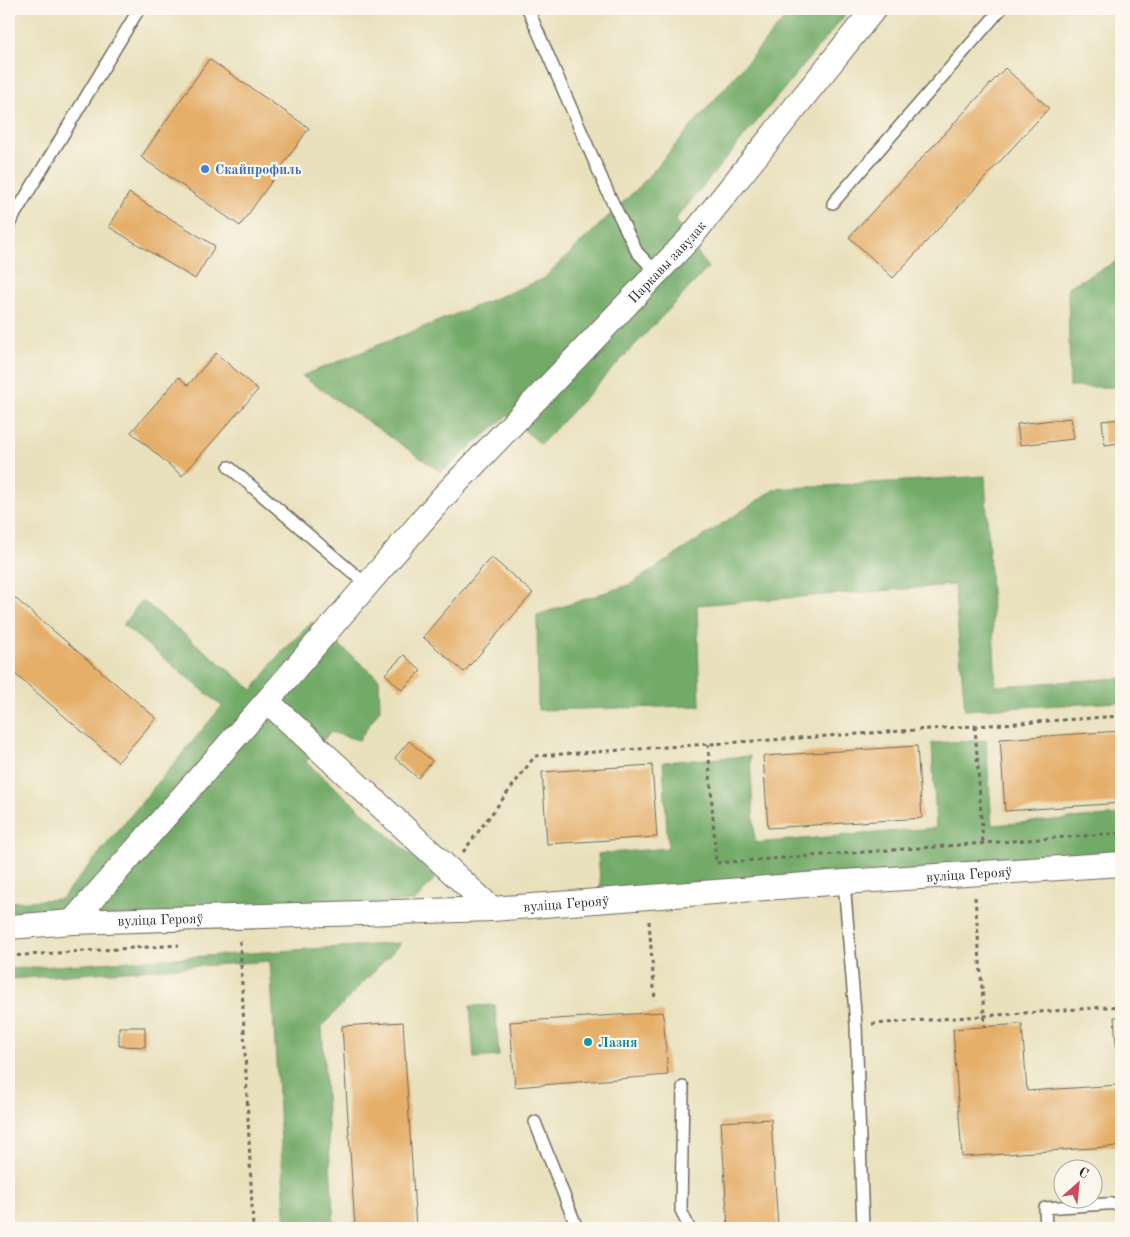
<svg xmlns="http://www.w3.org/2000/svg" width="1130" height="1237" viewBox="0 0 1130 1237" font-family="'Old Standard TT',serif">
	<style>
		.forest { fill: #72aa68; stroke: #4e6a4a }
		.building { fill: #e5af6a }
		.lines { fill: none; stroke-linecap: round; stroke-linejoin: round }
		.service-casing { stroke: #6e6a5e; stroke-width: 14 }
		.minor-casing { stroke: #6e6a5e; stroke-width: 26 }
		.path { stroke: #6e6a5e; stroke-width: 3; stroke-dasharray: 4 4; stroke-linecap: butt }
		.service { stroke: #fff; stroke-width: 11 }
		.minor { stroke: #fff; stroke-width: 24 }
		.shop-dot { fill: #3f7fe0; stroke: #fbf7ec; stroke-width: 2 }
		.culture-dot { fill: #0f9aa8; stroke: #fbf7ec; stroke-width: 2 }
		.labels { text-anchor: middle; stroke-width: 4.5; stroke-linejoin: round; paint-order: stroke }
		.shop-label { font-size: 14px; font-weight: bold; fill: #366cbe; stroke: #fbf7ec; text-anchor: start }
		.street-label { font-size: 14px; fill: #2b2b2b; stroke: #fbf7ec }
		.culture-label { font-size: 14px; font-weight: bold; fill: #0d838f; stroke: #fbf7ec; text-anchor: start }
	</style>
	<rect width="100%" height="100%" fill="#fbf7ec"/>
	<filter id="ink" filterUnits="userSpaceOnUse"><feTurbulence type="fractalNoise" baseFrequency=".02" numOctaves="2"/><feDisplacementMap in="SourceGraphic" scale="10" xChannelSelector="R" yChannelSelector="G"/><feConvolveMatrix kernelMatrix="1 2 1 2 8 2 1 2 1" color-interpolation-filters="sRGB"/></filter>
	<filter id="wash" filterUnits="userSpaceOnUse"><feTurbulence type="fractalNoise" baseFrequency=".0096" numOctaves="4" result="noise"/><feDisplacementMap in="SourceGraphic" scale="20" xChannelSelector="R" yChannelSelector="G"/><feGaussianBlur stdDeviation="1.12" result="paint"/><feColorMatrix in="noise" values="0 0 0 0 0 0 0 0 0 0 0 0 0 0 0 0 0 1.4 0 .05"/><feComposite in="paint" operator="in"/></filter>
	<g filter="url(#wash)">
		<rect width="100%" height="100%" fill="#e9e0bc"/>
		<g class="forest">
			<path d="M 793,9 L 850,9 L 675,220 L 708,268 L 541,444 L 507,416 L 441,472 L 302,376 L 543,279 L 640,186 Z"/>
			<path d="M 1121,259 L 1121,387 L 1070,387 L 1068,287 Z"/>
			<path d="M 985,476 L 996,686 L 1121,678 L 1121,702 L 965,710 L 954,585 L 697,605 L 700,706 L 538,710 L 537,615 L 631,584 L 775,489 Z"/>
			<path d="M 142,600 L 253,690 L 277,657 L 312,622 L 379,679 L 380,709 L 359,740 L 330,732 L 306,762 L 436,877 L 415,901 L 9,921 L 9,902 L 61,899 L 222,706 L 123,625 Z"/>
			<path d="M 986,740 L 992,825 L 1121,815 L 1121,856 L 601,891 L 598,854 L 668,848 L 663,762 L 750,756 L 755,843 L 936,828 L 932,743 Z"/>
			<path d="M 401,943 L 322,1026 L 334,1228 L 286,1228 L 270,961 L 9,979 L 9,969 Z"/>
			<path d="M 495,1005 L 499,1056 L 474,1058 L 470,1006 Z"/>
		</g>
		<g id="blocks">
			<g class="building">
				<path d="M 209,59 L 309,128 L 240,226 L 141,157 Z"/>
				<path d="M 1005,68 L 1049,108 L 893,278 L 849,237 Z"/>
				<path d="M 129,193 L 215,246 L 195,279 L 109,227 Z"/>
				<path d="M 216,353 L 258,390 L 182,476 L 131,432 L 179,377 L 188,385 Z"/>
				<path d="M 1071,418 L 1074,439 L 1020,445 L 1017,424 Z"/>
				<path d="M 1121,419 L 1121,443 L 1105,445 L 1102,421 Z"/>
				<path d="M 491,557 L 533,593 L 464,672 L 423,637 Z"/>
				<path d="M 9,593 L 156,718 L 118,762 L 9,669 Z"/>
				<path d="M 404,655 L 421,671 L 402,690 L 385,674 Z"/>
				<path d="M 1121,731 L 1121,803 L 1005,811 L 1000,739 Z"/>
				<path d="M 409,741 L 432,761 L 418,778 L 395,758 Z"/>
				<path d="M 917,746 L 922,818 L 768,828 L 763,756 Z"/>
				<path d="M 652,765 L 657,837 L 547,844 L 542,772 Z"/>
				<path d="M 663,1012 L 668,1075 L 515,1087 L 510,1022 Z"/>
				<path d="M 1114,1017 L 1121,1017 L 1121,1146 L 962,1157 L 953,1029 L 1022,1024 L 1027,1091 L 1119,1085 Z"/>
				<path d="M 403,1022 L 416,1228 L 355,1228 L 342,1026 Z"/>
				<path d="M 119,1027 L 145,1027 L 145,1047 L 119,1046 Z"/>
				<path d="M 771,1119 L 778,1228 L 728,1228 L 721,1122 Z"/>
			</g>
		</g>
	</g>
	<g filter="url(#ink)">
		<use href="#blocks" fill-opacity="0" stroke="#6e6a5e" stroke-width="1"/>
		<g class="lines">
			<defs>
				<g id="service">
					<path d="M 528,9 L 609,195 L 637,252 L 657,273"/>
					<path d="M 833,203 L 1001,9"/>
					<path d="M 9,224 L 139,9"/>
					<path d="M 229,467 L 366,584"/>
					<path d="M 844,882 L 856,1025 L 863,1228"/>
					<path d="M 683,1087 L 681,1210 L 689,1228"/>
					<path d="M 535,1122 L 577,1228"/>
					<path d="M 1046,1228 L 1045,1208 L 1121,1203"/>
				</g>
				<g id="minor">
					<path d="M 267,701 L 492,909"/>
					<path id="s1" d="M 72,922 L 267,701 L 441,499 L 691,237 L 874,9"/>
					<path id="s2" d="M 9,927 L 72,922 L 492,909 L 844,882 L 1121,864"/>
				</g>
			</defs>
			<use href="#service" class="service-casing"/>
			<use href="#minor" class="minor-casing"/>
			<g class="path">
				<path d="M 975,726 L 983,844"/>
				<path d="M 708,744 L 716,863 L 1121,833"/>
				<path d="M 463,852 L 535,756 L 1121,716"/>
				<path d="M 975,897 L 985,1026"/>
				<path d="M 649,921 L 655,1001"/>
				<path d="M 240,941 L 253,1228"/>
				<path d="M 9,956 L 179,945"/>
				<path d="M 872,1024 L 1121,1006"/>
			</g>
			<use href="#service" class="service"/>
			<use href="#minor" class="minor"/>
		</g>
	</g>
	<circle class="shop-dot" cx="205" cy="169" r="5"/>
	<circle class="culture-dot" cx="588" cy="1042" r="5"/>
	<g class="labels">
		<g class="shop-label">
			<text x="215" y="174">Скайпрофиль</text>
		</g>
		<g class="street-label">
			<text dy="5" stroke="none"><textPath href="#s1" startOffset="889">Паркавы завулак</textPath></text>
			<text dy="5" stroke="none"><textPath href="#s2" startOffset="962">вуліца Герояў</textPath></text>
			<text dy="5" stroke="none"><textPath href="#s2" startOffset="558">вуліца Герояў</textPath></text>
			<text dy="5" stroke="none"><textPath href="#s2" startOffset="152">вуліца Герояў</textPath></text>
		</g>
		<g class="culture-label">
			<text x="598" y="1047">Лазня</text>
		</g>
	</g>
	<rect width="1130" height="1237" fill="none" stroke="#fbf7ec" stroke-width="30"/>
	<g transform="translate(1078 1184) rotate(27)"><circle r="24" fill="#fbf7ec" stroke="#a8a59f"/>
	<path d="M0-4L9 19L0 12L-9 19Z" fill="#d1495b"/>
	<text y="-8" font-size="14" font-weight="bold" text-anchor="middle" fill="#2b2b2b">С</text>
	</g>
</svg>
